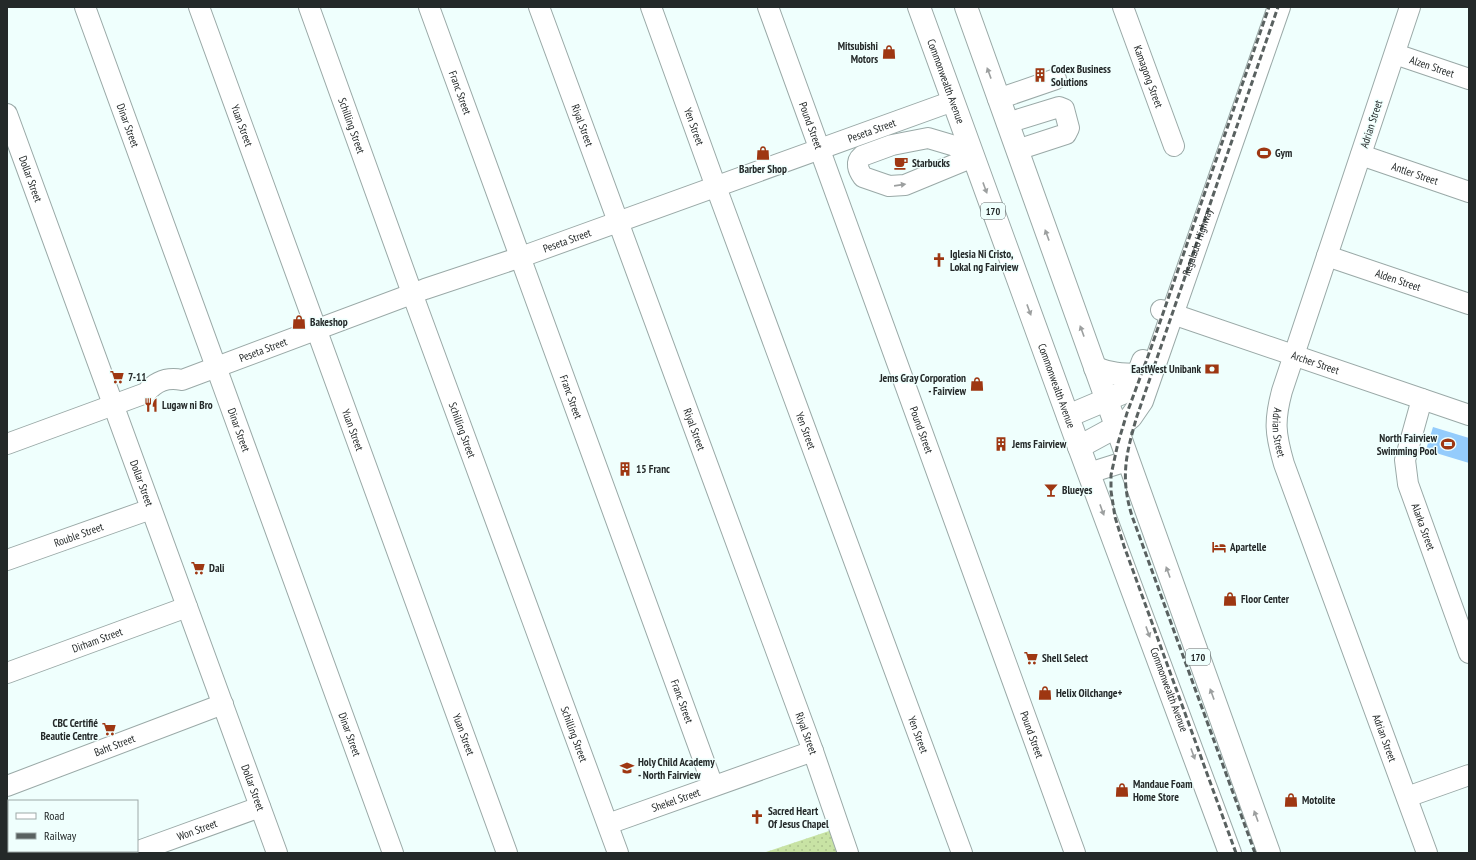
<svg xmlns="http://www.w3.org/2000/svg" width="1476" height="860" viewBox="0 0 1476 860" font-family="'PT Sans Narrow',sans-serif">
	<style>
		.park { fill: url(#park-dots) }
		.water { fill: #94ccfc }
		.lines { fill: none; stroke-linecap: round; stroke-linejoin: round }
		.minor-casing { stroke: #9aa9a7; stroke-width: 22 }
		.major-casing { stroke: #9aa9a7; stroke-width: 24 }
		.minor { stroke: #fff; stroke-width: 20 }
		.major { stroke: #fff; stroke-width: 22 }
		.rail { stroke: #596160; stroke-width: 3; stroke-dasharray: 6 3; stroke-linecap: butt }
		.oneway { fill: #9c9f9f }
		.labels { text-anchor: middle; stroke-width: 3; stroke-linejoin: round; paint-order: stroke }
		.shield { fill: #effffd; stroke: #616969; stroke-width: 1 }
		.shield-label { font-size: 10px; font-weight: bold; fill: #242929 }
		.poi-label { font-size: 11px; font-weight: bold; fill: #242929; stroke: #effffd; text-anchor: start }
		.street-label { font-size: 11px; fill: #242929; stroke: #effffd }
	</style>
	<defs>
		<pattern id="park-dots" width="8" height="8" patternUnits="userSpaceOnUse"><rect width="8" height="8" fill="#c8e3a4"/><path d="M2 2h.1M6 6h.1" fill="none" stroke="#acc38d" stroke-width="1.8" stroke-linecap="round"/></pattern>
	</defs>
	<rect width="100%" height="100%" fill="#effffd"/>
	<path class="park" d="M 832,830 L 840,853 L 763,853 Z"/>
	<path class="water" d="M 1433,427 L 1469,438 L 1469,463 L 1426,450 Z"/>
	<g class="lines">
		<defs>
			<g id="minor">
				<path id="s1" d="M 85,7 L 393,853"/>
				<path id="s2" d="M 199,7 L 507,853"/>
				<path id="s3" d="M 309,7 L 412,293 L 618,853"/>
				<path id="s4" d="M 429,7 L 713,786"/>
				<path id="s5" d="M 539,7 L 813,751 L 848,853"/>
				<path id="s6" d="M 651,7 L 716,187 L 962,853"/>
				<path id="s7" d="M 768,7 L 1075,853"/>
				<path id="s8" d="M 1123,7 L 1174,146"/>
				<path id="s9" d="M 1410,7 L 1282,391 C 1274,421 1275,433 1284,464 L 1427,853"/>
				<path id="s10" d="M 1395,54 L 1469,79"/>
				<path d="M 998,99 L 1056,79"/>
				<path id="s11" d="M 7,114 L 277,853"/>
				<path d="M 1007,123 L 1059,107 L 1064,109 L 1069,128 L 1066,134 L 1017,150"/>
				<path d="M 972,154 L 955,146 L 928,138 L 892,145 L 862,156 C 855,162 858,170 863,177 L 889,186 L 905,185 L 973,157"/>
				<path id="s12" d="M 1361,155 L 1469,192"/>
				<path id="s13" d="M 1327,256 L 1469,304"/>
				<path id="s14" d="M 1161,310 L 1469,415"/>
				<path id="s15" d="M 1422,399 L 1405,460 L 1408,484 L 1469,653"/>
				<path id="s16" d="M 7,444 L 146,393 C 156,381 167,377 182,380 L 425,289 L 521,257 L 953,101"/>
				<path d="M 1089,473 L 1127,461"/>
				<path id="s17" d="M 7,560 L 151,509"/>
				<path id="s18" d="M 7,673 L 187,607"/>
				<path id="s19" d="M 7,786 L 223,704"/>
				<path d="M 1407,797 L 1469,775"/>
				<path id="s20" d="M 608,824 L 813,751"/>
				<path id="s21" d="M 133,853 L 260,807"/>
			</g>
			<g id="major">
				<path id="s22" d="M 919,7 L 1079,447 L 1230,853"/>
				<path d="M 966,7 L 1269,853"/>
				<path d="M 1095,368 C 1110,374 1122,375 1138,375"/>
				<path d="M 1068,416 L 1127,391 L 1135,382 L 1143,361"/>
				<path id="s23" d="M 1079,447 L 1125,422 L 1131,417 L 1142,401 L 1279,7"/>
			</g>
		</defs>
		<use href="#minor" class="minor-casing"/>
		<use href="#major" class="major-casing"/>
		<use href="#minor" class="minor"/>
		<use href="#major" class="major"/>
		<g class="rail">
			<path d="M 1236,853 L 1124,546 L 1115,517 L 1111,491 L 1111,475 L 1118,443 L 1127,413 L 1151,348 L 1269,7"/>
			<path d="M 1255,853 L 1132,516 C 1120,477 1126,454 1137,416 L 1278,7"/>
		</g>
	</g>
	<defs><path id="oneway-solid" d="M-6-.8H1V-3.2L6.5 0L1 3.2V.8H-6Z"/></defs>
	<g class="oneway">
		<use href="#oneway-solid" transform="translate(989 73) rotate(-110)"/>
		<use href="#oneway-solid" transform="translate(900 185) rotate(-8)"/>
		<use href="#oneway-solid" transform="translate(985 188) rotate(70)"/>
		<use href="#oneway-solid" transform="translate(1047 235) rotate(-110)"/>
		<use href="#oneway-solid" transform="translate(1029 310) rotate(70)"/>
		<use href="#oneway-solid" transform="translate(1082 331) rotate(-110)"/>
		<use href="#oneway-solid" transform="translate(1102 510) rotate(70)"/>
		<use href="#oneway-solid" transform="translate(1168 572) rotate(-110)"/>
		<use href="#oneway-solid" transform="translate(1148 632) rotate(70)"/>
		<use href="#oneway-solid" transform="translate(1212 694) rotate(-110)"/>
		<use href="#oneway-solid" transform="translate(1193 754) rotate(70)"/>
		<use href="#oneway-solid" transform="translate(1256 816) rotate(-110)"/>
	</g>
	<defs>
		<symbol id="shop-bare" viewBox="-9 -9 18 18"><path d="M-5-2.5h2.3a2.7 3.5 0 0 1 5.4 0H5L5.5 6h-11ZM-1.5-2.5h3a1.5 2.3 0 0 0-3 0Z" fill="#9e3712" stroke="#effffd" stroke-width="2.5" paint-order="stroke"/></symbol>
		<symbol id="building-bare" viewBox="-9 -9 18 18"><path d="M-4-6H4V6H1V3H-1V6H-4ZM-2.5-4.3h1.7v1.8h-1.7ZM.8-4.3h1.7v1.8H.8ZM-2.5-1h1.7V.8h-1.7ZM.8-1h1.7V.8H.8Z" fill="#9e3712" stroke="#effffd" stroke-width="2.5" paint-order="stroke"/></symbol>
		<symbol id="stadium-bare" viewBox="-9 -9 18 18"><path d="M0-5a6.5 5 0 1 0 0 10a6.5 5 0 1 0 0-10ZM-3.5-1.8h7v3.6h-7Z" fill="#9e3712" stroke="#effffd" stroke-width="2.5" paint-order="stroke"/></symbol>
		<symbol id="cafe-bare" viewBox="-9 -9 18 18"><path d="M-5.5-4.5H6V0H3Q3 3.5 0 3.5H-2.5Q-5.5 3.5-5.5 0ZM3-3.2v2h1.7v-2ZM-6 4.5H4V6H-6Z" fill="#9e3712" stroke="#effffd" stroke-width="2.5" paint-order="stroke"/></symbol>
		<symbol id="church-bare" viewBox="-9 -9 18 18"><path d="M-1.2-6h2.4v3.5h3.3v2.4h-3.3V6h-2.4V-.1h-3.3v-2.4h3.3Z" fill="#9e3712" stroke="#effffd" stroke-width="2.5" paint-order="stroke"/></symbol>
		<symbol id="bank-bare" viewBox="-9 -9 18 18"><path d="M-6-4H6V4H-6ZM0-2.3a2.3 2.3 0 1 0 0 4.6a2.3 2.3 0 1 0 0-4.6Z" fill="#9e3712" stroke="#effffd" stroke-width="2.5" paint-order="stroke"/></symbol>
		<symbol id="supermarket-bare" viewBox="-9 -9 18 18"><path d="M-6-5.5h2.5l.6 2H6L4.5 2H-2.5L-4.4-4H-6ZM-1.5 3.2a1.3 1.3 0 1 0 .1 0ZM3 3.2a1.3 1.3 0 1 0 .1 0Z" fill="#9e3712" stroke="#effffd" stroke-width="2.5" paint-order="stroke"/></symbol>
		<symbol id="restaurant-bare" viewBox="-9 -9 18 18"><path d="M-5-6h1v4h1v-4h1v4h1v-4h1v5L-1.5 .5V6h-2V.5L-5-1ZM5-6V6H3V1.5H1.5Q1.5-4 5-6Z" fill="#9e3712" stroke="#effffd" stroke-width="2.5" paint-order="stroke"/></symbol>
		<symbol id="bar-bare" viewBox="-9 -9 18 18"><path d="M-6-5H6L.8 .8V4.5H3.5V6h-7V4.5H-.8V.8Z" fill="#9e3712" stroke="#effffd" stroke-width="2.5" paint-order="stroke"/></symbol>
		<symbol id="hotel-bare" viewBox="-9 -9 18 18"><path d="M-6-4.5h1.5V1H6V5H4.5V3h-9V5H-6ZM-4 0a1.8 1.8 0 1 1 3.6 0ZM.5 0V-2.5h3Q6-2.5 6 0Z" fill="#9e3712" stroke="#effffd" stroke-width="2.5" paint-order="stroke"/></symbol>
		<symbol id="school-bare" viewBox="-9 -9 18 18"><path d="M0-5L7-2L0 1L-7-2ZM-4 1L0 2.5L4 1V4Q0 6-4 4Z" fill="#9e3712" stroke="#effffd" stroke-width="2.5" paint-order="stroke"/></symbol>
	</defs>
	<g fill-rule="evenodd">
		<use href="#shop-bare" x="879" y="42" width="20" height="20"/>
		<use href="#building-bare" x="1030" y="65" width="20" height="20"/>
		<use href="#shop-bare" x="753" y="143" width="20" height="20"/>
		<use href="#stadium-bare" x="1254" y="143" width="20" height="20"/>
		<use href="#cafe-bare" x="891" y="153" width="20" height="20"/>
		<use href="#church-bare" x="929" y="250" width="20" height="20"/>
		<use href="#shop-bare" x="289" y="312" width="20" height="20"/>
		<use href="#bank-bare" x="1202" y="359" width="20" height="20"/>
		<use href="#supermarket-bare" x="107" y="367" width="20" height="20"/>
		<use href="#shop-bare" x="967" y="374" width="20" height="20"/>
		<use href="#restaurant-bare" x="141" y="395" width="20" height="20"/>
		<use href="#building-bare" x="991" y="434" width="20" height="20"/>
		<use href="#stadium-bare" x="1438" y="434" width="20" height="20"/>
		<use href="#building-bare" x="615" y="459" width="20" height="20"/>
		<use href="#bar-bare" x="1041" y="480" width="20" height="20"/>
		<use href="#hotel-bare" x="1209" y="537" width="20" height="20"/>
		<use href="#supermarket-bare" x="188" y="558" width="20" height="20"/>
		<use href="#shop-bare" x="1220" y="589" width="20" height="20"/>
		<use href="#supermarket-bare" x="1021" y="648" width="20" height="20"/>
		<use href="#shop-bare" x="1035" y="683" width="20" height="20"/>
		<use href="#supermarket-bare" x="99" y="719" width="20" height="20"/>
		<use href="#school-bare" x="617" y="758" width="20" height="20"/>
		<use href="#shop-bare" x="1112" y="780" width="20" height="20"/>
		<use href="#shop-bare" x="1281" y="790" width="20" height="20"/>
		<use href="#church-bare" x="747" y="807" width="20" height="20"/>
	</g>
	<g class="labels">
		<g class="shield">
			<rect x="981" y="203" width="24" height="16" rx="3"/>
			<rect x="1186" y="649" width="24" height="16" rx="3"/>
		</g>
		<g class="shield-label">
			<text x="993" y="215">170</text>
			<text x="1198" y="661">170</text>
		</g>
		<g class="poi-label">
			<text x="878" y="50" text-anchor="end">Mitsubishi<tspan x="878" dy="13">Motors</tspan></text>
			<text x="1051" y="73">Codex Business<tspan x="1051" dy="13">Solutions</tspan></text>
			<text x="1275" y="157">Gym</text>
			<text x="912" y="167">Starbucks</text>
			<text x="763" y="173" text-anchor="middle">Barber Shop</text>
			<text x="950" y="258">Iglesia Ni Cristo,<tspan x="950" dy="13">Lokal ng Fairview</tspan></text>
			<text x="310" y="326">Bakeshop</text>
			<text x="1201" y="373" text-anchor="end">EastWest Unibank</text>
			<text x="128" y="381">7-11</text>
			<text x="966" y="382" text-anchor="end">Jems Gray Corporation<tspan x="966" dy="13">- Fairview</tspan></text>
			<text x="162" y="409">Lugaw ni Bro</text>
			<text x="1437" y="442" text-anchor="end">North Fairview<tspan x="1437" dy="13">Swimming Pool</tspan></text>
			<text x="1012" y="448">Jems Fairview</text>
			<text x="636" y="473">15 Franc</text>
			<text x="1062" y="494">Blueyes</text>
			<text x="1230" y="551">Apartelle</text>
			<text x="209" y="572">Dali</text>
			<text x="1241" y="603">Floor Center</text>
			<text x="1042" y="662">Shell Select</text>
			<text x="1056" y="697">Helix Oilchange+</text>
			<text x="98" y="727" text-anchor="end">CBC Certifié<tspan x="98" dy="13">Beautie Centre</tspan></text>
			<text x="638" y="766">Holy Child Academy<tspan x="638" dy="13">- North Fairview</tspan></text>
			<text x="1133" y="788">Mandaue Foam<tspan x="1133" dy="13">Home Store</tspan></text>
			<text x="1302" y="804">Motolite</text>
			<text x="768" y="815">Sacred Heart<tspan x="768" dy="13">Of Jesus Chapel</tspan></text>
		</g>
		<g class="street-label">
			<text dy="4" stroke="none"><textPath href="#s10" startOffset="39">Alzen Street</textPath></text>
			<text dy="4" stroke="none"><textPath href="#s8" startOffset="74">Kamagong Street</textPath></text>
			<text dy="4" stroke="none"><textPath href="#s22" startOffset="79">Commonwealth Avenue</textPath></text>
			<text dy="4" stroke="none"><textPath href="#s4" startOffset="91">Franc Street</textPath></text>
			<text transform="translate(1371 124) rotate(-72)" y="4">Adrian Street</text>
			<text dy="4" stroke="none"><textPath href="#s1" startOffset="126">Dinar Street</textPath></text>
			<text dy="4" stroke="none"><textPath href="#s7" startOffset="126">Pound Street</textPath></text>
			<text dy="4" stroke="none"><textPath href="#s2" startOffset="126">Yuan Street</textPath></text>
			<text dy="4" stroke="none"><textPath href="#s3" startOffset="126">Schilling Street</textPath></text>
			<text dy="4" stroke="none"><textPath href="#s5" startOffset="126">Riyal Street</textPath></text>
			<text dy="4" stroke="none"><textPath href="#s6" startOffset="127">Yen Street</textPath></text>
			<text dy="4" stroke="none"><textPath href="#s16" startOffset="922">Peseta Street</textPath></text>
			<text dy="4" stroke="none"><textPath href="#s12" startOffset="57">Antler Street</textPath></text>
			<text dy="4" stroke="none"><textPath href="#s11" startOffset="69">Dollar Street</textPath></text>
			<text dy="4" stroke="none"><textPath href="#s16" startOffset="598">Peseta Street</textPath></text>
			<text dy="4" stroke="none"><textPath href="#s23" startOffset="248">Regalado Highway</textPath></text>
			<text dy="4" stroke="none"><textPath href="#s13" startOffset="75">Alden Street</textPath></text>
			<text dy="4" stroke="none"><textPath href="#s16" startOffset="275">Peseta Street</textPath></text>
			<text dy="4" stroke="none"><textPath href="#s14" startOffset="163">Archer Street</textPath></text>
			<text dy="4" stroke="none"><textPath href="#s22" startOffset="403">Commonwealth Avenue</textPath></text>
			<text dy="4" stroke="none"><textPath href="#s4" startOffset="415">Franc Street</textPath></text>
			<text dy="4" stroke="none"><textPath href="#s1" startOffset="450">Dinar Street</textPath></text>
			<text dy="4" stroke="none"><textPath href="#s2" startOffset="450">Yuan Street</textPath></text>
			<text dy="4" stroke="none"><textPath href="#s3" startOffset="450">Schilling Street</textPath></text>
			<text dy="4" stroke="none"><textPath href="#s5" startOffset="450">Riyal Street</textPath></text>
			<text dy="4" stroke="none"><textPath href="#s6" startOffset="451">Yen Street</textPath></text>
			<text dy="4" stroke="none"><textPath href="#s7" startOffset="450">Pound Street</textPath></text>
			<text dy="4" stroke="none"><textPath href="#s9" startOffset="447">Adrian Street</textPath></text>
			<text dy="4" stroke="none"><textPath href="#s11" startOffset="393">Dollar Street</textPath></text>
			<text dy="4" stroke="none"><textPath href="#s15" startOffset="133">Alarka Street</textPath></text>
			<text dy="4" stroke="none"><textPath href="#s17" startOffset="76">Rouble Street</textPath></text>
			<text dy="4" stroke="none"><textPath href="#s18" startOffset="96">Dirham Street</textPath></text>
			<text dy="4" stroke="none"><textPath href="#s22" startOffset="727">Commonwealth Avenue</textPath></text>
			<text dy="4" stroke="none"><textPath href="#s4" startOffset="739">Franc Street</textPath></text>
			<text dy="4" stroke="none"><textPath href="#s1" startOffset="774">Dinar Street</textPath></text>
			<text dy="4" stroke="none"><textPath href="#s2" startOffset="774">Yuan Street</textPath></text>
			<text dy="4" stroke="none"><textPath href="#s3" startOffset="774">Schilling Street</textPath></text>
			<text dy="4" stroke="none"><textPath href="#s5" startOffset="774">Riyal Street</textPath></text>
			<text dy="4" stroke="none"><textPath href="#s6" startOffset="775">Yen Street</textPath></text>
			<text dy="4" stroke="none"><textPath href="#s7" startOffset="774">Pound Street</textPath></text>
			<text dy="4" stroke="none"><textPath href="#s9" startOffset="771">Adrian Street</textPath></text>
			<text dy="4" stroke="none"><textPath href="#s19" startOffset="115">Baht Street</textPath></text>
			<text dy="4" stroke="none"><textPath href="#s11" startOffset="717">Dollar Street</textPath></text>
			<text dy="4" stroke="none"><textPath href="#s20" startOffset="72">Shekel Street</textPath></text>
			<text dy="4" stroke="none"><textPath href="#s21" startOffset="68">Won Street</textPath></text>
		</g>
	</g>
	<rect width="1476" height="860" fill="none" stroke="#242929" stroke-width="16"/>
	<rect x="8" y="800" width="130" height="52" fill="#effffd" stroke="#9ea9a8"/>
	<rect x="16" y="813" width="20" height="6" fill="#ffffff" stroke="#9ea9a8"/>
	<text x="44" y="820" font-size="12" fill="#242929">Road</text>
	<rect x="16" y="833" width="20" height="6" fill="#596160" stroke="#9ea9a8"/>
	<text x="44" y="840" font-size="12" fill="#242929">Railway</text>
</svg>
